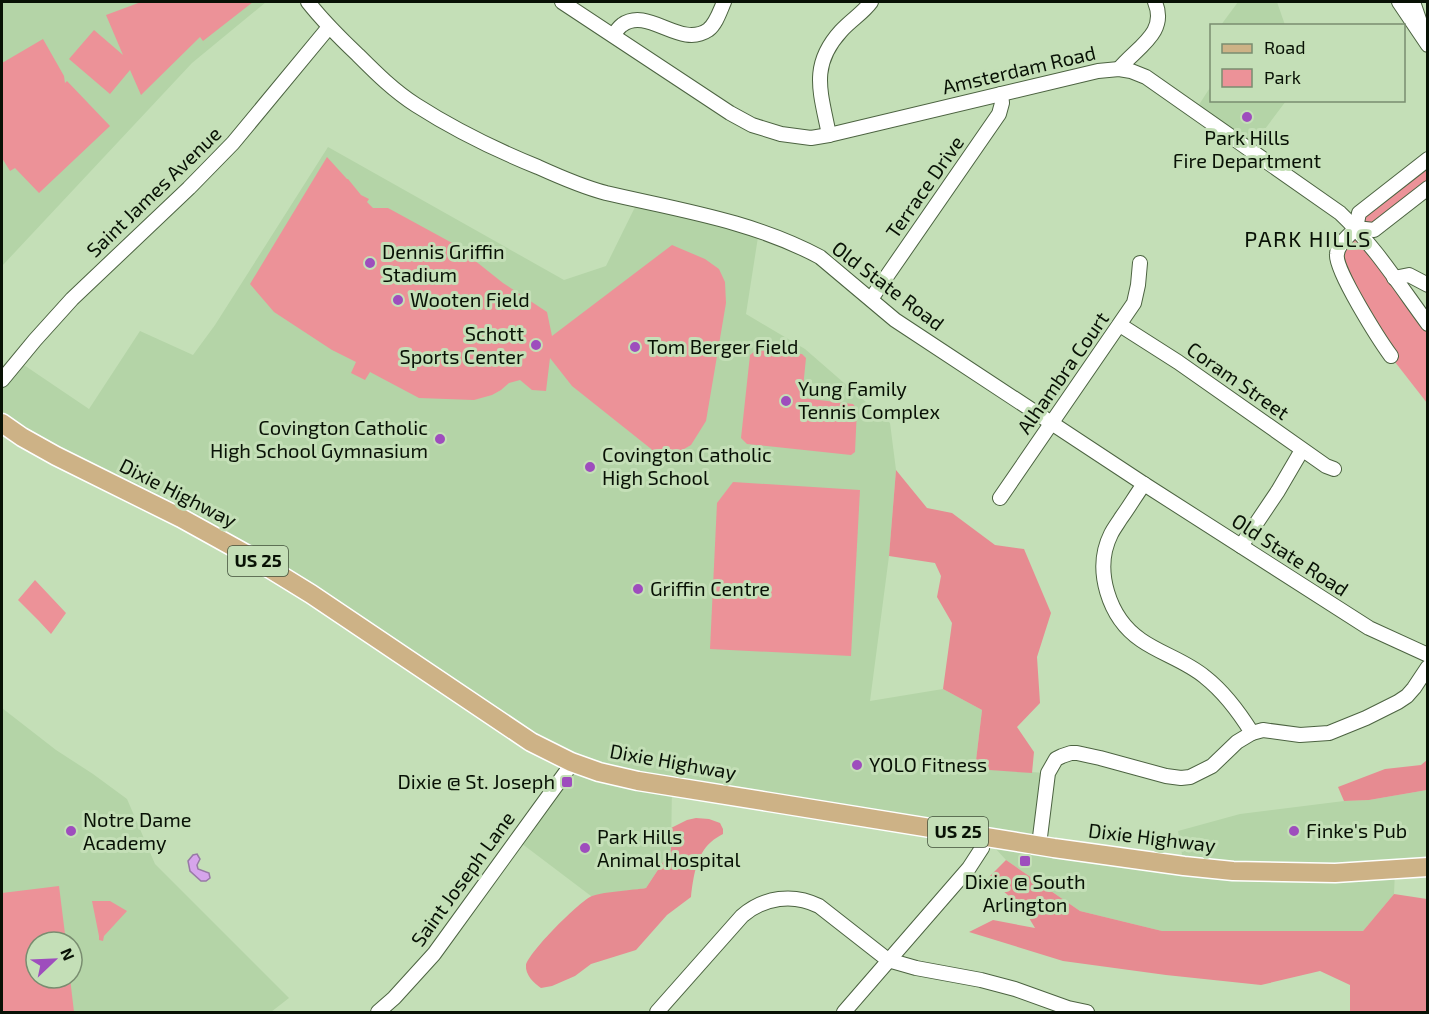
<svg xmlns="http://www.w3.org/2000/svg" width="1429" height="1014" viewBox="0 0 1429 1014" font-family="'Exo 2',sans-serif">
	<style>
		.built { fill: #b4d4a7; fill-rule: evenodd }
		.green { fill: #ec9298 }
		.forest { fill: #e68b91 }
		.water { fill: #d6a5eb; stroke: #9879a6; stroke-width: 1.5 }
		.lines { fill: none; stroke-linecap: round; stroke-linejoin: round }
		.minor-casing { stroke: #4c6341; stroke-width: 16 }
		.major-casing { stroke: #fff; stroke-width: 21 }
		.minor { stroke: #fff; stroke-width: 14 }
		.major { stroke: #cdb286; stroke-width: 18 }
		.poi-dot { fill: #9e4dbd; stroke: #c4dfb7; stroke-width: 2 }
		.labels { text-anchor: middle; stroke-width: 6; stroke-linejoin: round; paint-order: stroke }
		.shield { fill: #c4dfb7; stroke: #404f3a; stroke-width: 1.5 }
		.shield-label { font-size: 18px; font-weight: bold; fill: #081105 }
		.street-label { font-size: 20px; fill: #081105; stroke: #c4dfb7 }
		.poi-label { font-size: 20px; fill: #081105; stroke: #c4dfb7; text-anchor: start }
		.quarter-label { font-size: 22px; letter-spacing: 1.5px; fill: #081105; stroke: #c4dfb7 }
	</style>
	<rect width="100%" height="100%" fill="#c4dfb7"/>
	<g class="built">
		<path d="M 2,2 L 266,2 L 192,63 L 2,266 Z"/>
		<path d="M 1238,2 L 1277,2 L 1285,25 L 1221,25 Z"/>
		<path d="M 1211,86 L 1212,100 L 1286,101 L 1250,149 L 1195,111 Z"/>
		<path d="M 328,147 L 564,280 L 606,266 L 636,205 L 707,221 L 758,237 L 746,314 L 805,349 L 890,423 L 896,470 L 889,556 L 870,701 L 943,689 L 982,710 L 975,769 L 1048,773 L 1039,845 L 1184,866 L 1178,831 L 1240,814 L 1344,801 L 1369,800 L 1427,790 L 1427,867 L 1395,870 L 1394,894 L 1363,931 L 1162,931 L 1080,911 L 1006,860 L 984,836 L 672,787 L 671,850 L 646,888 L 591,896 L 517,840 L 571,762 L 311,594 L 2,423 L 2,380 L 18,361 L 89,409 L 140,331 L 193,355 L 215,325 Z"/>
		<path d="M 2,708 L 56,750 L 93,774 L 127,799 L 155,864 L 289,998 L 271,1012 L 2,1012 ZM 36,942 L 72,942 L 72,978 L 36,978 Z"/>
	</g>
	<g class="green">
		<path d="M 141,2 L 253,2 L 203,41 L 200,37 L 141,95 L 130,70 L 110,94 L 69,59 L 94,30 L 123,55 L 106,15 Z"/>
		<path d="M 43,39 L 64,76 L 65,83 L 67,81 L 110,126 L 39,193 L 15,168 L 10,171 L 2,158 L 2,63 Z"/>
		<path d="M 327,157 L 347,179 L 348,179 L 361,195 L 369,199 L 367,202 L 373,208 L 388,208 L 454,244 L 503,283 L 547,312 L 552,336 L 672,245 L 705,259 L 719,269 L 725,282 L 726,303 L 706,421 L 691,445 L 665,460 L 572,386 L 550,358 L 546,391 L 532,390 L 520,380 L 509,383 L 501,390 L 492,395 L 474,400 L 419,398 L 370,372 L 365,380 L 351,373 L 356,362 L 332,350 L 274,312 L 250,284 Z"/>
		<path d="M 1427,165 L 1427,181 L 1375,225 L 1365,226 L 1361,218 Z"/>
		<path d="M 1356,228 L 1427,324 L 1427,403 L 1388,353 L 1360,307 L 1339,246 Z"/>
		<path d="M 756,350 L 802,354 L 806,358 L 802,398 L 853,404 L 857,409 L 855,452 L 851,455 L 747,444 L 741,438 L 750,355 Z"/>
		<path d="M 733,482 L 860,490 L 851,656 L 710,649 L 717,503 Z"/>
		<path d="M 35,580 L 66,613 L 51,634 L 39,621 L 18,600 Z"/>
		<path d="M 59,886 L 66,942 L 36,942 L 36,978 L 70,978 L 74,1012 L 2,1012 L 2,893 Z"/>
		<path d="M 92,901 L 110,901 L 127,911 L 104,936 L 103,941 L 99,940 L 99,936 Z"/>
	</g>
	<g class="forest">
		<path d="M 896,470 L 927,508 L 952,513 L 995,545 L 1024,549 L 1051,613 L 1037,657 L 1040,703 L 1017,727 L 1034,752 L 1032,773 L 975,769 L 982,710 L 943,689 L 952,623 L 937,597 L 941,576 L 935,563 L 889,556 Z"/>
		<path d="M 1427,760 L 1427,790 L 1369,800 L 1344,801 L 1338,787 L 1385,769 L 1421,765 Z"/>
		<path d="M 696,818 L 709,819 L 720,823 L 723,829 L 723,834 C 719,836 714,839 711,842 C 696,855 693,879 691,897 L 667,915 L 636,950 L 591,964 L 575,976 L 552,986 L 541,988 C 534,983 525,975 526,965 C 529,952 577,904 590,897 C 599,892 634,890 646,888 L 671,850 L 671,828 L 687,820 Z"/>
		<path d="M 1006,860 L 1080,911 L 1162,931 L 1363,931 L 1394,894 L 1427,899 L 1427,1012 L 1350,1012 L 1350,985 L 1320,971 L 1261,985 L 1166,975 L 1063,961 L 969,932 L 993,920 L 1035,928 L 1023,908 L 988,878 Z"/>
	</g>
	<path class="water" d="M 197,854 L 200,859 L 197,865 L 198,869 L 209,873 L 210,878 L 206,881 L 201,881 L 190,871 L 188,861 L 193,855 Z"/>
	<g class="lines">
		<defs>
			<g id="minor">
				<path d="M 308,2 C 323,21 340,38 358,55 C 376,73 394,91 416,105 C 455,130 496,150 538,167 C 560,177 583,187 606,193 C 679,210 753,221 820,257 L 895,320 L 1144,484 L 1369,628 L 1428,655"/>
				<path d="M 562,2 L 730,113 L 752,125 L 781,134 L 811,138 L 829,135 L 1098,71 L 1119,69 L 1131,71 L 1146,77 L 1340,213 C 1374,245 1400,286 1428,324"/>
				<path d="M 1399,2 L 1428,45"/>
				<path d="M 1413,2 L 1422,28"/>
				<path d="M 613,35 C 616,32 619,27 622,25 C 648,6 680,49 708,30 C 716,24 720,11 724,2"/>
				<path d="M 1119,69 C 1137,47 1168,33 1155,2"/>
				<path d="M 829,135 C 821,93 809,66 841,31 C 851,20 863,13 871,2"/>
				<path d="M 1356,228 C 1349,236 1338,243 1337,254 C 1334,269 1380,341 1391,356"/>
				<path d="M 1356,228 L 1359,213 L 1428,159"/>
				<path d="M 1356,228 L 1374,230 L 1428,188"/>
				<path d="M 1394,278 L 1409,275 L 1428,285"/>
				<path d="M 871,299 L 999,114 L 1002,103 L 1001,94"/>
				<path d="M 1120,325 L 1178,362 L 1326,466 L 1334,469"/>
				<path d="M 2,380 L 35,340 L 72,299 L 189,188 L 233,143 L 329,27"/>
				<path d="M 1144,484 C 1136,495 1129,507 1121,518 C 1118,523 1114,528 1111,534 C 1093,570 1109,618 1141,640 C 1161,654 1186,661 1205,677 C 1224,692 1239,712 1252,733"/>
				<path d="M 1000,498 L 1134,303 L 1138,285 L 1140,263"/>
				<path d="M 1241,546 L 1278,491 L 1302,450"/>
				<path d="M 1039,845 L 1048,773 L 1056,759 L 1062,756 L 1071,753 L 1077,753 L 1100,758 L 1166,776 L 1181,778 L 1190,777 L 1212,766 L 1237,742 L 1252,733 L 1263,730 L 1300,735 L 1329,733 L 1366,718 L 1398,702 L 1407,696 L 1414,688 L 1428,667"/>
				<path d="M 378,1012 L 394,998 L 434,954 L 566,772 L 571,762"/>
				<path d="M 657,1012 L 742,916 C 764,897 793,893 819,906 L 888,960 L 916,968 L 981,980 L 1015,989 L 1068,1008 L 1087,1012"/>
				<path d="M 844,1012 L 969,868 L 982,848 L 984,836"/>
			</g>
			<path id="major" d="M 2,423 L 22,437 L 56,456 L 181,518 L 246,554 L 311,594 L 531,742 L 571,762 L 599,772 L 638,781 L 769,802 L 1054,848 L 1184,866 L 1233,871 L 1335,873 L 1428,867"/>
		</defs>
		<use href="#minor" class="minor-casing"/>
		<use href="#major" class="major-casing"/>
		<use href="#minor" class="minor"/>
		<use href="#major" class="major"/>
	</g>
	<g class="poi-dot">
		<circle cx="1247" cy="117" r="6"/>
		<circle cx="370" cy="263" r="6"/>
		<circle cx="398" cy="300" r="6"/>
		<circle cx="536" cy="345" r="6"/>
		<circle cx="635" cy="347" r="6"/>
		<circle cx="786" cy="401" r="6"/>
		<circle cx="440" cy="439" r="6"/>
		<circle cx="590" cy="467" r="6"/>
		<circle cx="638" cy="589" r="6"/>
		<circle cx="857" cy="765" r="6"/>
		<rect x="561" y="776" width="12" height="12" rx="3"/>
		<circle cx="71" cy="831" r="6"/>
		<circle cx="1294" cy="831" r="6"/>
		<circle cx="585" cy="848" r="6"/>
		<rect x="1019" y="855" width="12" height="12" rx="3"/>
	</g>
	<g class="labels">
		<g class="shield">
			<rect x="228" y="546" width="60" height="30" rx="4.5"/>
			<rect x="928" y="817" width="60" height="30" rx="4.5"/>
		</g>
		<g class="shield-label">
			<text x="258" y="567">US 25</text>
			<text x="958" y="838">US 25</text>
		</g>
		<g class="street-label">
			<text transform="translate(1019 70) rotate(-13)" y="7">Amsterdam Road</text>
			<text transform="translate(925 187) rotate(-55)" y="7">Terrace Drive</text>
			<text transform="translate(154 192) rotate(-44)" y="7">Saint James Avenue</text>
			<text transform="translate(888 286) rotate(37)" y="7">Old State Road</text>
			<text transform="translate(1063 373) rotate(-55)" y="7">Alhambra Court</text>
			<text transform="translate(1238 381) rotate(35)" y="7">Coram Street</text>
			<text transform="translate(178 493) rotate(27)" y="7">Dixie Highway</text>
			<text transform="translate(1290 555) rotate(33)" y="7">Old State Road</text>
			<text transform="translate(673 762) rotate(10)" y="7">Dixie Highway</text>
			<text transform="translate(1152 838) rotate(7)" y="7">Dixie Highway</text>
			<text transform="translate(463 879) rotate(-54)" y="7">Saint Joseph Lane</text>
		</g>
		<g class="poi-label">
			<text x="1247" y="145" text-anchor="middle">Park Hills<tspan x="1247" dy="23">Fire Department</tspan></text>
			<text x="382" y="259">Dennis Griffin<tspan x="382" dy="23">Stadium</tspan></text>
			<text x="410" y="307">Wooten Field</text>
			<text x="524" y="341" text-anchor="end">Schott<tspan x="524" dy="23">Sports Center</tspan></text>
			<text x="647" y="354">Tom Berger Field</text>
			<text x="798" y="396">Yung Family<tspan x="798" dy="23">Tennis Complex</tspan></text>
			<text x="428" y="435" text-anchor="end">Covington Catholic<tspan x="428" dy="23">High School Gymnasium</tspan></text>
			<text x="602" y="462">Covington Catholic<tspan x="602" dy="23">High School</tspan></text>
			<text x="650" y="596">Griffin Centre</text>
			<text x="869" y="772">YOLO Fitness</text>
			<text x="555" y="789" text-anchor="end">Dixie @ St. Joseph</text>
			<text x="83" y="827">Notre Dame<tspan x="83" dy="23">Academy</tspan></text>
			<text x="1306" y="838">Finke's Pub</text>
			<text x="597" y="844">Park Hills<tspan x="597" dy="23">Animal Hospital</tspan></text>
			<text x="1025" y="889" text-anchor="middle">Dixie @ South<tspan x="1025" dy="23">Arlington</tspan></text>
		</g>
		<g class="quarter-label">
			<text x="1308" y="247">PARK HILLS</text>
		</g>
	</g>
	<rect width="1429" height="1014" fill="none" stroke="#081105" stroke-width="6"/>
	<rect x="1210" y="24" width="195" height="78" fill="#c4dfb7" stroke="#798d70" stroke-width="1.5"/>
	<rect x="1222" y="44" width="30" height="9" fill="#cdb286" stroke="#798d70" stroke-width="1.5"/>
	<text x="1264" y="54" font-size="18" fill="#081105">Road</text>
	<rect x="1222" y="69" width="30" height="18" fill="#ec9298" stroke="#798d70" stroke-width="1.5"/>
	<text x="1264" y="84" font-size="18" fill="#081105">Park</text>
	<g transform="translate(54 960) rotate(67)"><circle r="28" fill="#c4dfb7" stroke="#798d70" stroke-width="1.5"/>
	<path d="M0-4.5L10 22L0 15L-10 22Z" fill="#9e4dbd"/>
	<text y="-9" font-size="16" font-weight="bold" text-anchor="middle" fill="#081105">N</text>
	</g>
</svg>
